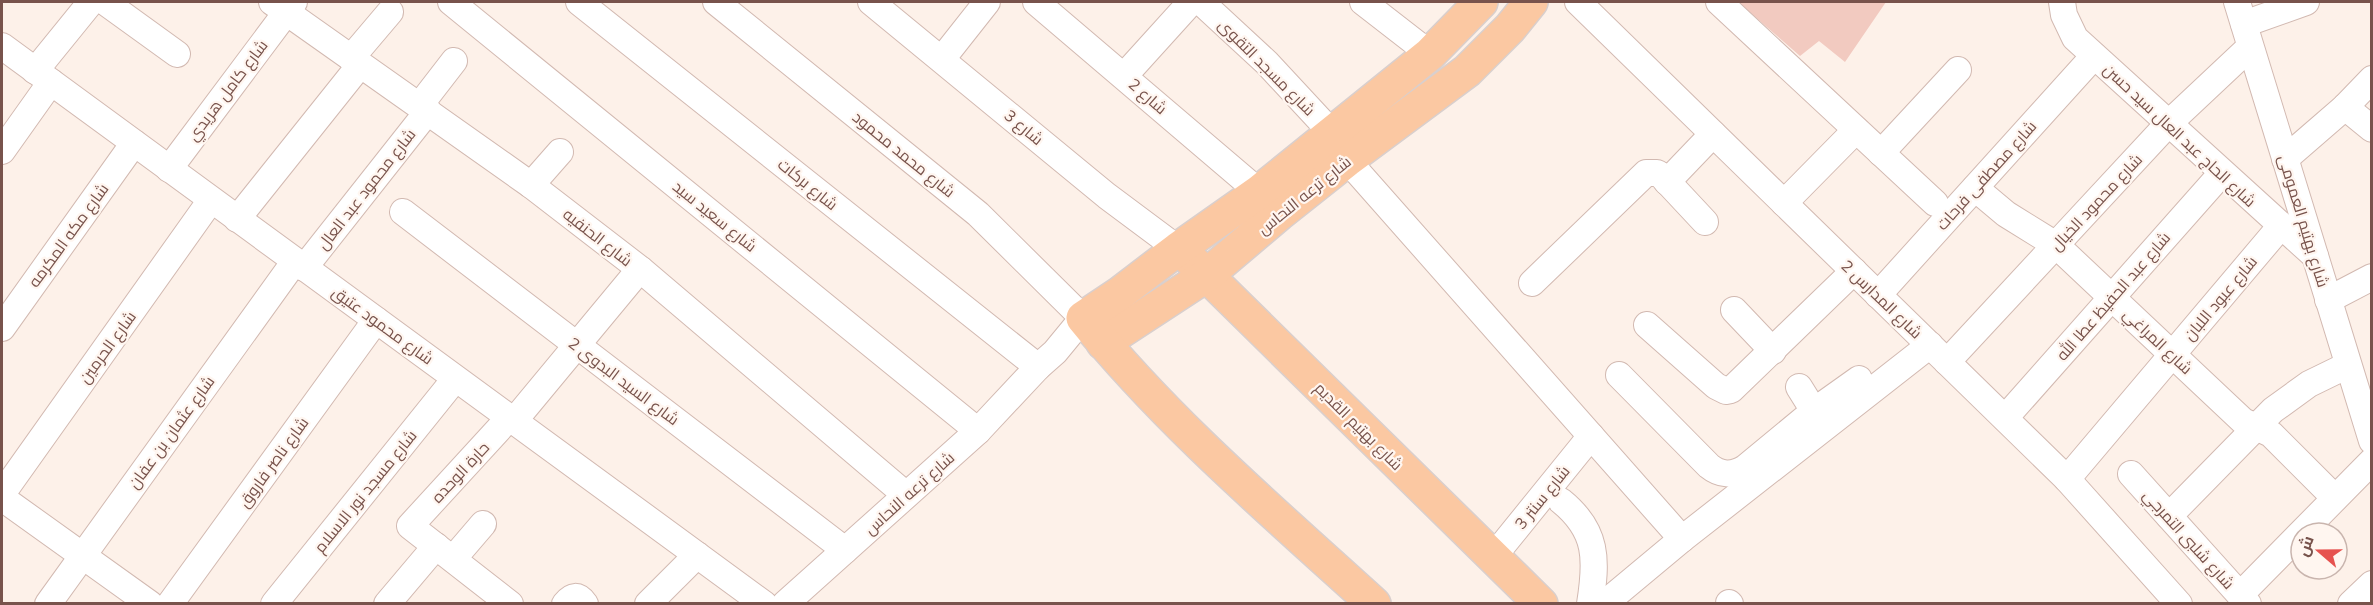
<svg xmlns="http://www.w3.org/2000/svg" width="2373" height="605" viewBox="0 0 2373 605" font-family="Mulish,Cairo,sans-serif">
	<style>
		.building { fill: #f2cac0 }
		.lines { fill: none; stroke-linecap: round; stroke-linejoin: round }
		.minor-casing { stroke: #d2b9b1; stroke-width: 28 }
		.major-casing { stroke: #d9cfcd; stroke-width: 36 }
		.minor { stroke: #fff; stroke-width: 26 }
		.major { stroke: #fbc8a2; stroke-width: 33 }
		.labels { text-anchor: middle; stroke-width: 4.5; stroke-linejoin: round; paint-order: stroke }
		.street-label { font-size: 16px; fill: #78534c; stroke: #fff6f0 }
	</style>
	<rect width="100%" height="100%" fill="#fdf1e9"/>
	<path class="building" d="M 1738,2 L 1886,2 L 1845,62 L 1819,41 L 1800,56 Z"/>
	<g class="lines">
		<defs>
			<g id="minor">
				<path d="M 105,2 L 177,54"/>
				<path d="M 272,2 L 531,185 L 640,269 L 906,495"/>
				<path d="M 451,2 L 978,431"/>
				<path d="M 579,2 L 1038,367"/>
				<path d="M 716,2 L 978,214 L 1083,318 L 1055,352 L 1038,367 L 978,431 L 785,604"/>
				<path d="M 871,2 L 1107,196 L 1178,249"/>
				<path d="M 1036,2 L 1259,192"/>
				<path d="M 1201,2 L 1267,63 L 1332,133"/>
				<path d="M 1363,2 L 1430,54"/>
				<path d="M 1578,2 L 2067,479 L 2179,604"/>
				<path d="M 1719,2 L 1935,203"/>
				<path d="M 2062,2 L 2064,15 L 2075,38 L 2315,256"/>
				<path d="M 2237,2 L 2372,441"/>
				<path d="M 2244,24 L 2306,2"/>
				<path d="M 2,46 L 764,604"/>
				<path d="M 351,58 L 390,12"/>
				<path d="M 942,59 L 987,2"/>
				<path d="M 35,71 L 91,2"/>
				<path d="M 1124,76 L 1191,2"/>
				<path d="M 420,105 L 454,61"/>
				<path d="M 2345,107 L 2372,129"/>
				<path d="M 2,151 L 51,82"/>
				<path d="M 1881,153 L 1958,70"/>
				<path d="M 2285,159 L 2345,107 L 2372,79"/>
				<path d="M 1347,160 L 1682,539"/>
				<path d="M 169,169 L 294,2"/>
				<path d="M 1667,182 L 1713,134"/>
				<path d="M 531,185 L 560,152"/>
				<path d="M 1975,188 L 2006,214 L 2056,245 L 2243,421 L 2271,434 L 2335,498"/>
				<path d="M 1784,203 L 1856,130"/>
				<path d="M 403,212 L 845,550"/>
				<path d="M 237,219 L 360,65"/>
				<path d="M 304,268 L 428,111"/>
				<path d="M 1532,283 L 1646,173 L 1657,173 L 1662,176 L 1705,222"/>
				<path d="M 1878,295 L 2094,56"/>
				<path d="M 2328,300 L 2372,277"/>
				<path d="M 1734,310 L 1773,351"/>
				<path d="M 1647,325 L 1716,386 L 1726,391 L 1731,390 L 1854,271"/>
				<path d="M 2,328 L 134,143"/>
				<path d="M 1947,362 L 2168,124 L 2250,47"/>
				<path d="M 1619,375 L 1709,466 C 1720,475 1732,476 1745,468 L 1814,411 L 1859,379"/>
				<path d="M 1799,387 L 1814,411"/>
				<path d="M 509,418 L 410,526 L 510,604"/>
				<path d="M 2005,418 L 2222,173"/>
				<path d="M 514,421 L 640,269"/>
				<path d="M 2131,474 L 2248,604"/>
				<path d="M 2067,479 L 2280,227"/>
				<path d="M 2,494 L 211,200"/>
				<path d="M 2,498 L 150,604"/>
				<path d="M 1561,501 C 1598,531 1597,560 1590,604"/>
				<path d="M 2169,516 L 2273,410 L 2309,384 L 2348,365"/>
				<path d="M 1493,557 L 1591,436"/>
				<path d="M 453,559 L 483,524"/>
				<path d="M 2240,595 L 2372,461"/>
				<path d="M 1729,603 L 1730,604"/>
				<path d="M 48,604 L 295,261"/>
				<path d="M 170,604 L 376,320"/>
				<path d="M 274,604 L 455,379"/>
				<path d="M 387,604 L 436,546"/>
				<path d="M 565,604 C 572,595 578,594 585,604"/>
				<path d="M 648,604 L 697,555"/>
				<path d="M 1604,604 L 1682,539 L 1930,345"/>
				<path d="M 2351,604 L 2372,584"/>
			</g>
			<g id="major">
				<path d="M 1191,260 L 1541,604"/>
				<path d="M 1103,343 L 1207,275 L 1279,214 L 1347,160 L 1467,71 L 1510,28 L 1531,2"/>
				<path d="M 1374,604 C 1274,513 1169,424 1083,318 L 1119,294 L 1178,249 L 1259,192 L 1430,54 L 1481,2"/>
			</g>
		</defs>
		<use href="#minor" class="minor-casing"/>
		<use href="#major" class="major-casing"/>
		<use href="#minor" class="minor"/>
		<use href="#major" class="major"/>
	</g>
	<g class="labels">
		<g class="street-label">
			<text transform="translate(1267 67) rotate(45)" y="6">شارع مسجد التقوى</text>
			<text transform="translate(227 90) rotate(-53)" y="6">شارع كامل هريدي</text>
			<text transform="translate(1148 96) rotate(41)" y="6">شارع 2</text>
			<text transform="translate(1024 127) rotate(40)" y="6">شارع 3</text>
			<text transform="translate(2180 135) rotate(43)" y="6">شارع الحاج عبد العال سيد حسن</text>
			<text transform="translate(904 154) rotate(39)" y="6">شارع محمد محمود</text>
			<text transform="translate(1986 175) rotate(-48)" y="6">شارع مصطفى فرحات</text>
			<text transform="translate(808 184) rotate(39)" y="6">شارع بركات</text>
			<text transform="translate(366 189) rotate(-52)" y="6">شارع محمود عبد العال</text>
			<text transform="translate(1304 195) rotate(-39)" y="6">شارع ترعه النحاس</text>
			<text transform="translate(2096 202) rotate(-47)" y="6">شارع محمود الخيال</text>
			<text transform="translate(715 216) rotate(39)" y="6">شارع سعيد سيد</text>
			<text transform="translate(2304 221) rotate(73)" y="6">شارع بهتيم العمومى</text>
			<text transform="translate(68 235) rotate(-54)" y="6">شارع مكه المكرمه</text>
			<text transform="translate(598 237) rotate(38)" y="6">شارع الحنفيه</text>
			<text transform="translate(2113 296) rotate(-49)" y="6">شارع عبد الحفيظ عطا الله</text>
			<text transform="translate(2220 298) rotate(-50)" y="6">شارع عبود اللبان</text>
			<text transform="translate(1882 299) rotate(44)" y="6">شارع المدارس 2</text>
			<text transform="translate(383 325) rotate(36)" y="6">شارع محمود عتيق</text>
			<text transform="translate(2158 341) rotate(43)" y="6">شارع المراغي</text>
			<text transform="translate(107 347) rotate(-54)" y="6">شارع الحرمين</text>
			<text transform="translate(624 381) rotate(37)" y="6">شارع السيد البدوى 2</text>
			<text transform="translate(1359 426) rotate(45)" y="6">شارع بهتيم القديم</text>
			<text transform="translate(171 432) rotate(-54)" y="6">شارع عثمان بن عفان</text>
			<text transform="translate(273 462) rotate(-54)" y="6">شارع ناصر فاروق</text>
			<text transform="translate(460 472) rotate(-47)" y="6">حارة الوحده</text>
			<text transform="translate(365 491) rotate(-51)" y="6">شارع مسجد نور الاسلام</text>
			<text transform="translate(909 493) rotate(-42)" y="6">شارع ترعه النحاس</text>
			<text transform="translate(1542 497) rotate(-51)" y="6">شارع سنتر 3</text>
			<text transform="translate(2189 539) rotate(48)" y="6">شارع شلبى التمرجي</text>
		</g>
	</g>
	<rect width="2373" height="605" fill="none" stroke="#78534c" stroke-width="6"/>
	<g transform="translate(2319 551) rotate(290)"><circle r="28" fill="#fff6f0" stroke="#c9b5ae" stroke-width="1.5"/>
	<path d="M0-4.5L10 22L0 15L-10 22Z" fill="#e6524f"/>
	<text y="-9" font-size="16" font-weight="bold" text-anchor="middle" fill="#78534c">ش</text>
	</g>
</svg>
